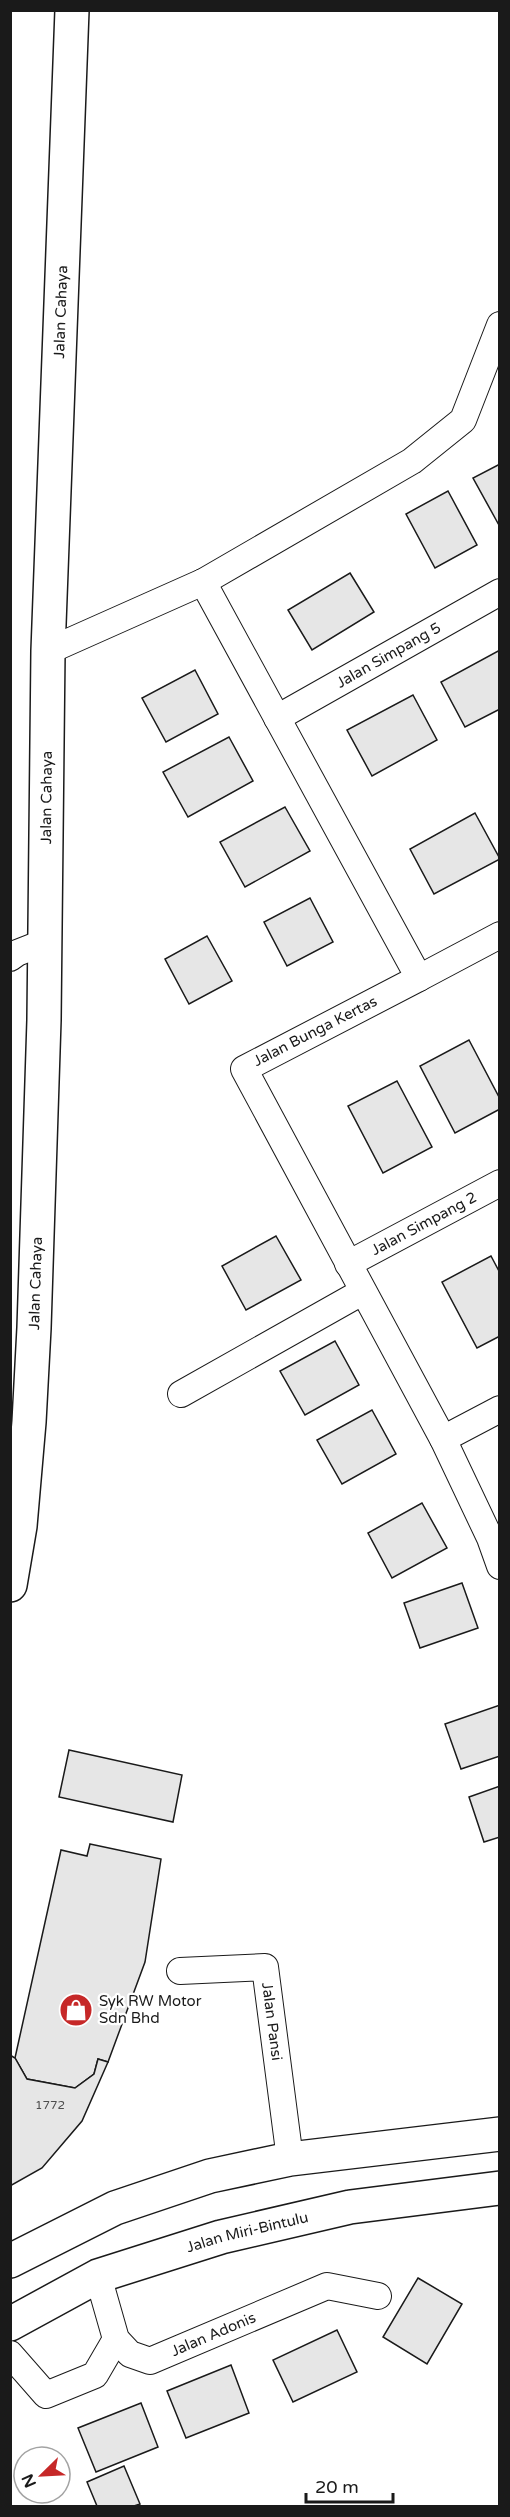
<svg xmlns="http://www.w3.org/2000/svg" width="510" height="2517" viewBox="0 0 510 2517" font-family="'Varela Round',sans-serif">
	<style>
		.building { fill: #e6e6e6; stroke: #1a1a1a; stroke-width: 1.5 }
		.lines { fill: none; stroke-linecap: round; stroke-linejoin: round }
		.minor-casing { stroke: #1a1a1a; stroke-width: 28 }
		.tertiary-casing { stroke: #1a1a1a; stroke-width: 36 }
		.trunk-casing { stroke: #1a1a1a; stroke-width: 36 }
		.minor { stroke: #fff; stroke-width: 26 }
		.tertiary { stroke: #fff; stroke-width: 33 }
		.trunk { stroke: #fff; stroke-width: 33 }
		.labels { text-anchor: middle; stroke-width: 4.5; stroke-linejoin: round; paint-order: stroke }
		.number-label { font-size: 12px; fill: #4d4d4d }
		.street-label { font-size: 15px; fill: #1a1a1a; stroke: #fff }
		.poi-label { font-size: 15px; fill: #1a1a1a; stroke: #fff; text-anchor: start }
	</style>
	<rect width="100%" height="100%" fill="#fff"/>
	<g class="building">
		<path d="M 500,464 L 500,527 L 473,478 Z"/>
		<path d="M 448,491 L 477,545 L 435,568 L 406,514 Z"/>
		<path d="M 350,573 L 374,612 L 312,650 L 288,610 Z"/>
		<path d="M 500,650 L 500,709 L 465,727 L 441,682 Z"/>
		<path d="M 195,670 L 218,714 L 166,742 L 142,698 Z"/>
		<path d="M 413,695 L 437,740 L 372,776 L 347,730 Z"/>
		<path d="M 229,737 L 253,781 L 188,817 L 163,772 Z"/>
		<path d="M 285,807 L 310,851 L 245,887 L 220,842 Z"/>
		<path d="M 475,813 L 500,859 L 434,894 L 410,849 Z"/>
		<path d="M 310,898 L 333,942 L 287,966 L 264,922 Z"/>
		<path d="M 207,936 L 232,981 L 189,1004 L 165,959 Z"/>
		<path d="M 469,1040 L 500,1099 L 500,1109 L 455,1133 L 420,1066 Z"/>
		<path d="M 397,1081 L 432,1147 L 383,1173 L 348,1106 Z"/>
		<path d="M 276,1236 L 301,1280 L 246,1310 L 222,1266 Z"/>
		<path d="M 491,1256 L 500,1273 L 500,1336 L 477,1348 L 442,1282 Z"/>
		<path d="M 335,1341 L 359,1385 L 305,1415 L 280,1371 Z"/>
		<path d="M 372,1410 L 396,1454 L 342,1484 L 317,1440 Z"/>
		<path d="M 422,1503 L 447,1548 L 392,1578 L 368,1533 Z"/>
		<path d="M 462,1583 L 478,1628 L 420,1648 L 404,1603 Z"/>
		<path d="M 500,1705 L 500,1756 L 461,1769 L 445,1724 Z"/>
		<path d="M 69,1750 L 182,1775 L 173,1822 L 59,1797 Z"/>
		<path d="M 500,1786 L 500,1837 L 484,1842 L 469,1797 Z"/>
		<path d="M 90,1844 L 161,1859 L 145,1962 L 108,2062 L 98,2059 L 94,2074 L 75,2088 L 27,2079 L 15,2058 L 61,1850 L 87,1856 Z"/>
		<path d="M 10,2055 L 15,2058 L 27,2079 L 75,2088 L 94,2074 L 98,2059 L 108,2062 L 82,2121 L 42,2168 L 10,2186 Z"/>
		<path d="M 418,2278 L 462,2304 L 427,2364 L 383,2337 Z"/>
		<path d="M 337,2330 L 357,2372 L 293,2402 L 273,2360 Z"/>
		<path d="M 231,2365 L 249,2413 L 186,2438 L 167,2391 Z"/>
		<path d="M 141,2403 L 158,2447 L 96,2472 L 78,2428 Z"/>
		<path d="M 124,2466 L 140,2504 L 134,2506 L 97,2506 L 87,2482 Z"/>
	</g>
	<g class="lines">
		<defs>
			<g id="minor">
				<path d="M 203,582 L 419,978 L 244,1069 L 443,1439 L 490,1538 L 500,1566"/>
				<path d="M 48,651 L 203,582 L 412,461 L 463,420 L 500,325"/>
				<path id="s1" d="M 277,718 L 500,592"/>
				<path d="M 10,958 L 17,953 L 45,942"/>
				<path d="M 419,978 L 500,935"/>
				<path id="s2" d="M 348,1264 L 500,1183"/>
				<path d="M 181,1394 L 362,1292"/>
				<path d="M 443,1439 L 500,1409"/>
				<path id="s3" d="M 180,1971 L 265,1967 L 290,2159"/>
				<path id="s4" d="M 98,2276 L 116,2339 L 130,2354 L 150,2361 L 327,2286 L 378,2296"/>
				<path d="M 10,2354 L 46,2395 L 95,2375 L 116,2339"/>
			</g>
			<g id="tertiary">
				<path id="s5" d="M 10,1585 L 20,1526 L 29,1422 L 34,1328 L 44,1020 L 48,651 L 72,10"/>
			</g>
			<g id="trunk">
				<path d="M 10,2261 L 115,2208 L 210,2176 L 290,2159 L 500,2134"/>
				<path id="s6" d="M 10,2324 L 98,2276 L 221,2237 L 350,2207 L 500,2188"/>
			</g>
		</defs>
		<use href="#minor" class="minor-casing"/>
		<use href="#tertiary" class="tertiary-casing"/>
		<use href="#trunk" class="trunk-casing"/>
		<use href="#minor" class="minor"/>
		<use href="#tertiary" class="tertiary"/>
		<use href="#trunk" class="trunk"/>
	</g>
	<defs>
		<symbol id="shop-disc" viewBox="-11 -11 22 22"><circle r="9.5" fill="#c62828" stroke="#fff"/><path d="M-5-2.5h2.3a2.7 3.5 0 0 1 5.4 0H5L5.5 6h-11ZM-1.5-2.5h3a1.5 2.3 0 0 0-3 0Z" fill="#fff"/></symbol>
	</defs>
	<g fill-rule="evenodd">
		<use href="#shop-disc" x="57" y="1991" width="38" height="38"/>
	</g>
	<g class="labels">
		<g class="number-label">
			<text x="50" y="2109">1772</text>
		</g>
		<g class="street-label">
			<text dy="5" stroke="none"><textPath href="#s5" startOffset="1275">Jalan Cahaya</textPath></text>
			<text dy="5" stroke="none"><textPath href="#s1" startOffset="128">Jalan Simpang 5</textPath></text>
			<text dy="5" stroke="none"><textPath href="#s5" startOffset="789">Jalan Cahaya</textPath></text>
			<text transform="translate(315 1031) rotate(-27)" y="5">Jalan Bunga Kertas</text>
			<text dy="5" stroke="none"><textPath href="#s2" startOffset="86">Jalan Simpang 2</textPath></text>
			<text dy="5" stroke="none"><textPath href="#s5" startOffset="303">Jalan Cahaya</textPath></text>
			<text dy="5" stroke="none"><textPath href="#s3" startOffset="140">Jalan Pansi</textPath></text>
			<text dy="5" stroke="none"><textPath href="#s6" startOffset="256">Jalan Miri-Bintulu</textPath></text>
			<text dy="5" stroke="none"><textPath href="#s4" startOffset="176">Jalan Adonis</textPath></text>
		</g>
		<g class="poi-label">
			<text x="99" y="2006">Syk RW Motor<tspan x="99" dy="17">Sdn Bhd</tspan></text>
		</g>
	</g>
	<rect width="510" height="2517" fill="none" stroke="#1a1a1a" stroke-width="24"/>
	<g transform="translate(42 2475) rotate(246)"><circle r="28" fill="#ffffff" stroke="#a3a3a3" stroke-width="1.5"/>
	<path d="M0-4.5L10 22L0 15L-10 22Z" fill="#c62828"/>
	<text y="-9" font-size="16" font-weight="bold" text-anchor="middle" fill="#1a1a1a">N</text>
	</g>
	<path d="M306 2493v9h87v-9" fill="none" stroke="#1a1a1a" stroke-width="3"/>
	<text x="315" y="2493" font-size="18" fill="#1a1a1a" stroke="#ffffff" stroke-width="4.5" paint-order="stroke">20 m</text>
</svg>
